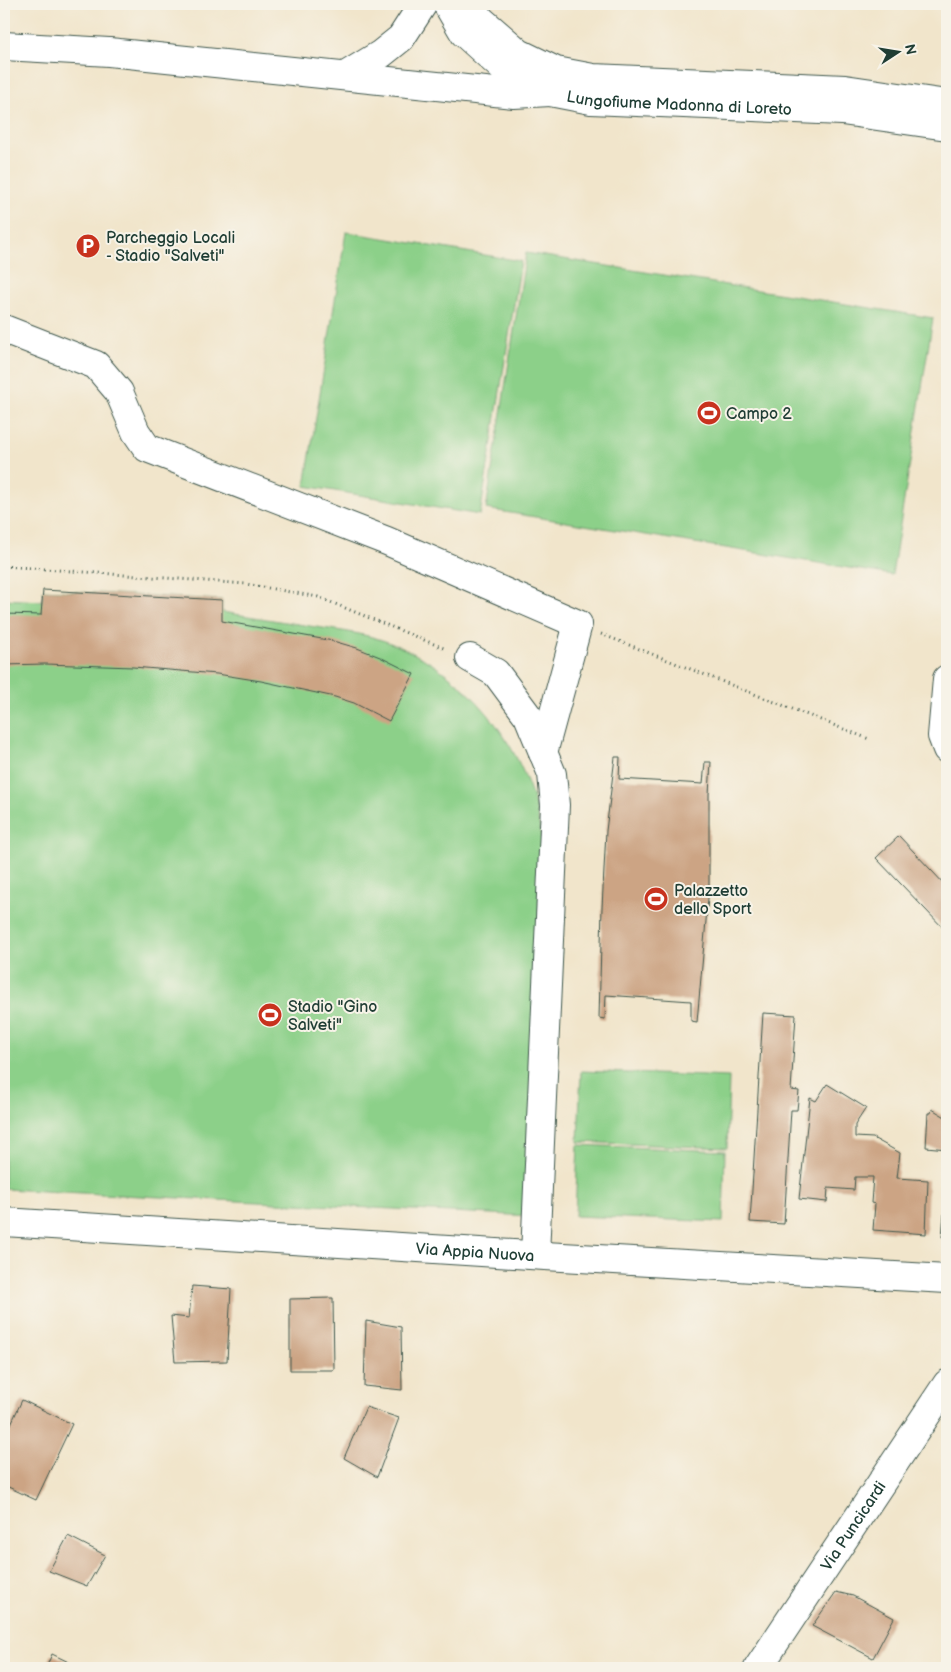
<svg xmlns="http://www.w3.org/2000/svg" width="951" height="1672" viewBox="0 0 951 1672" font-family="'Balsamiq Sans',sans-serif">
	<style>
		.green { fill: #8cd089; stroke: #56865e }
		.building { fill: #cca484 }
		.lines { fill: none; stroke-linecap: round; stroke-linejoin: round }
		.minor-casing { stroke: #3e564b; stroke-width: 30 }
		.major-casing { stroke: #3e564b; stroke-width: 30 }
		.path { stroke: #3e564b; stroke-width: 3; stroke-dasharray: 1 4; stroke-linecap: butt }
		.minor { stroke: #fff; stroke-width: 28 }
		.major { stroke: #fff; stroke-width: 28 }
		.labels { text-anchor: middle; stroke-width: 4; stroke-linejoin: round; paint-order: stroke }
		.street-label { font-size: 16px; fill: #1f3d34; stroke: #f7f3e8 }
		.poi-label { font-size: 16px; fill: #1f3d34; stroke: #f7f3e8; text-anchor: start }
	</style>
	<rect width="100%" height="100%" fill="#f7f3e8"/>
	<filter id="ink" filterUnits="userSpaceOnUse"><feTurbulence type="fractalNoise" baseFrequency=".02" numOctaves="2"/><feDisplacementMap in="SourceGraphic" scale="10" xChannelSelector="R" yChannelSelector="G"/><feConvolveMatrix kernelMatrix="1 2 1 2 8 2 1 2 1" color-interpolation-filters="sRGB"/></filter>
	<filter id="wash" filterUnits="userSpaceOnUse"><feTurbulence type="fractalNoise" baseFrequency=".0096" numOctaves="4" result="noise"/><feDisplacementMap in="SourceGraphic" scale="20" xChannelSelector="R" yChannelSelector="G"/><feGaussianBlur stdDeviation="1.12" result="paint"/><feColorMatrix in="noise" values="0 0 0 0 0 0 0 0 0 0 0 0 0 0 0 0 0 1.4 0 .05"/><feComposite in="paint" operator="in"/></filter>
	<g filter="url(#wash)">
		<rect width="100%" height="100%" fill="#f1e5cb"/>
		<g class="green">
			<path d="M 346,232 L 521,261 L 480,515 L 305,486 Z"/>
			<path d="M 526,253 L 933,318 L 892,575 L 486,509 Z"/>
			<path d="M 43,590 L 222,600 L 222,612 C 254,617 285,622 316,627 C 335,630 354,632 372,637 C 445,657 503,716 529,786 C 536,804 539,823 542,841 L 529,1216 L 4,1189 L 4,599 L 42,601 Z"/>
			<path d="M 581,1071 L 729,1077 L 727,1148 L 578,1142 Z"/>
			<path d="M 578,1145 L 725,1151 L 723,1222 L 575,1216 Z"/>
		</g>
		<g id="blocks">
			<g class="building">
				<path d="M 43,590 L 222,600 L 222,621 L 333,641 L 357,648 L 380,657 L 414,674 L 389,721 L 354,703 L 335,697 L 261,681 L 217,674 L 133,667 L 45,664 L 4,665 L 4,614 L 41,615 Z"/>
				<path d="M 615,757 L 620,757 L 619,779 L 703,784 L 705,762 L 711,762 L 709,794 L 709,887 L 697,1022 L 691,1021 L 691,1001 L 606,995 L 605,1019 L 599,1018 L 602,908 L 606,831 Z"/>
				<path d="M 899,836 L 947,887 L 947,932 L 876,858 Z"/>
				<path d="M 763,1013 L 796,1015 L 791,1090 L 799,1091 L 797,1110 L 791,1110 L 784,1224 L 750,1222 Z"/>
				<path d="M 827,1084 L 866,1108 L 855,1125 L 855,1137 L 873,1138 L 900,1153 L 897,1178 L 928,1180 L 926,1234 L 873,1230 L 875,1204 L 871,1203 L 873,1177 L 855,1177 L 854,1190 L 828,1188 L 827,1202 L 799,1199 L 810,1098 L 816,1101 Z"/>
				<path d="M 932,1109 L 947,1118 L 947,1149 L 926,1147 L 928,1113 L 931,1113 Z"/>
				<path d="M 946,1189 L 947,1189 L 947,1237 L 942,1237 Z"/>
				<path d="M 192,1286 L 231,1289 L 227,1361 L 175,1362 L 171,1316 L 189,1318 Z"/>
				<path d="M 333,1298 L 334,1370 L 290,1370 L 290,1299 Z"/>
				<path d="M 366,1321 L 401,1327 L 402,1390 L 364,1386 Z"/>
				<path d="M 22,1400 L 72,1424 L 36,1500 L 4,1485 L 4,1439 Z"/>
				<path d="M 366,1407 L 399,1418 L 377,1477 L 344,1458 Z"/>
				<path d="M 68,1536 L 105,1555 L 87,1586 L 49,1571 Z"/>
				<path d="M 836,1592 L 853,1596 L 894,1618 L 873,1658 L 812,1626 Z"/>
				<path d="M 52,1654 L 81,1668 L 46,1668 Z"/>
			</g>
		</g>
	</g>
	<g filter="url(#ink)">
		<use href="#blocks" fill-opacity="0" stroke="#3e564b" stroke-width="1"/>
		<g class="lines">
			<defs>
				<g id="minor">
					<path d="M 4,46 L 109,52 L 514,94 L 550,92"/>
					<path d="M 345,76 L 381,54 L 401,38 L 423,4"/>
					<path d="M 4,329 L 96,365 L 119,392 L 136,432 L 147,448 L 387,541 L 578,624 L 543,753"/>
					<path d="M 470,658 L 496,673 L 528,716 L 552,774 L 555,805 L 535,1255"/>
					<path d="M 947,679 L 942,736 L 947,749"/>
					<path id="s1" d="M 4,1222 L 545,1256 L 947,1279"/>
					<path id="s2" d="M 758,1668 L 947,1384"/>
				</g>
				<g id="major">
					<path id="s3" d="M 447,4 L 464,33 L 506,71 L 550,92 L 591,100 L 842,111 L 947,126"/>
					<path d="M 471,4 L 480,19 L 519,53 L 556,71 L 593,78 L 845,89 L 947,104"/>
				</g>
			</defs>
			<use href="#minor" class="minor-casing"/>
			<use href="#major" class="major-casing"/>
			<g class="path">
				<path d="M 4,566 L 246,584 L 318,597 L 446,649"/>
				<path d="M 601,634 L 869,739"/>
			</g>
			<use href="#minor" class="minor"/>
			<use href="#major" class="major"/>
		</g>
	</g>
	<defs>
		<symbol id="parking-disc" viewBox="-11 -11 22 22"><circle r="9.5" fill="#c8321e" stroke="#f7f3e8"/><path d="M-3.5-5.5H1a3.5 3.5 0 0 1 0 7H-1V5.5H-3.5ZM-1-3.4V-.6H.8a1.4 1.4 0 0 0 0-2.8Z" fill="#fff"/></symbol>
		<symbol id="stadium-disc" viewBox="-11 -11 22 22"><circle r="9.5" fill="#c8321e" stroke="#f7f3e8"/><path d="M0-5a6.5 5 0 1 0 0 10a6.5 5 0 1 0 0-10ZM-3.5-1.8h7v3.6h-7Z" fill="#fff"/></symbol>
	</defs>
	<g fill-rule="evenodd">
		<use href="#parking-disc" x="74" y="232" width="28" height="28"/>
		<use href="#stadium-disc" x="695" y="399" width="28" height="28"/>
		<use href="#stadium-disc" x="642" y="885" width="28" height="28"/>
		<use href="#stadium-disc" x="256" y="1001" width="28" height="28"/>
	</g>
	<g class="labels">
		<g class="street-label">
			<text dy="6" stroke="none"><textPath href="#s3" startOffset="269">Lungofiume Madonna di Loreto</textPath></text>
			<text dy="6" stroke="none"><textPath href="#s1" startOffset="472">Via Appia Nuova</textPath></text>
			<text dy="6" stroke="none"><textPath href="#s2" startOffset="171">Via Puncicardi</textPath></text>
		</g>
		<g class="poi-label">
			<text x="106" y="243">Parcheggio Locali<tspan x="106" dy="18">- Stadio "Salveti"</tspan></text>
			<text x="726" y="419">Campo 2</text>
			<text x="674" y="896">Palazzetto<tspan x="674" dy="18">dello Sport</tspan></text>
			<text x="288" y="1012">Stadio "Gino<tspan x="288" dy="18">Salveti"</tspan></text>
		</g>
	</g>
	<rect width="951" height="1672" fill="none" stroke="#f7f3e8" stroke-width="20"/>
	<g transform="translate(898 52) rotate(78)" stroke="#f7f3e8" stroke-width="4" paint-order="stroke">
	<path d="M0-4L9 19L0 12L-9 19Z" fill="#1f3d34"/>
	<text y="-8" font-size="14" font-weight="bold" text-anchor="middle" fill="#1f3d34">N</text>
	</g>
</svg>
